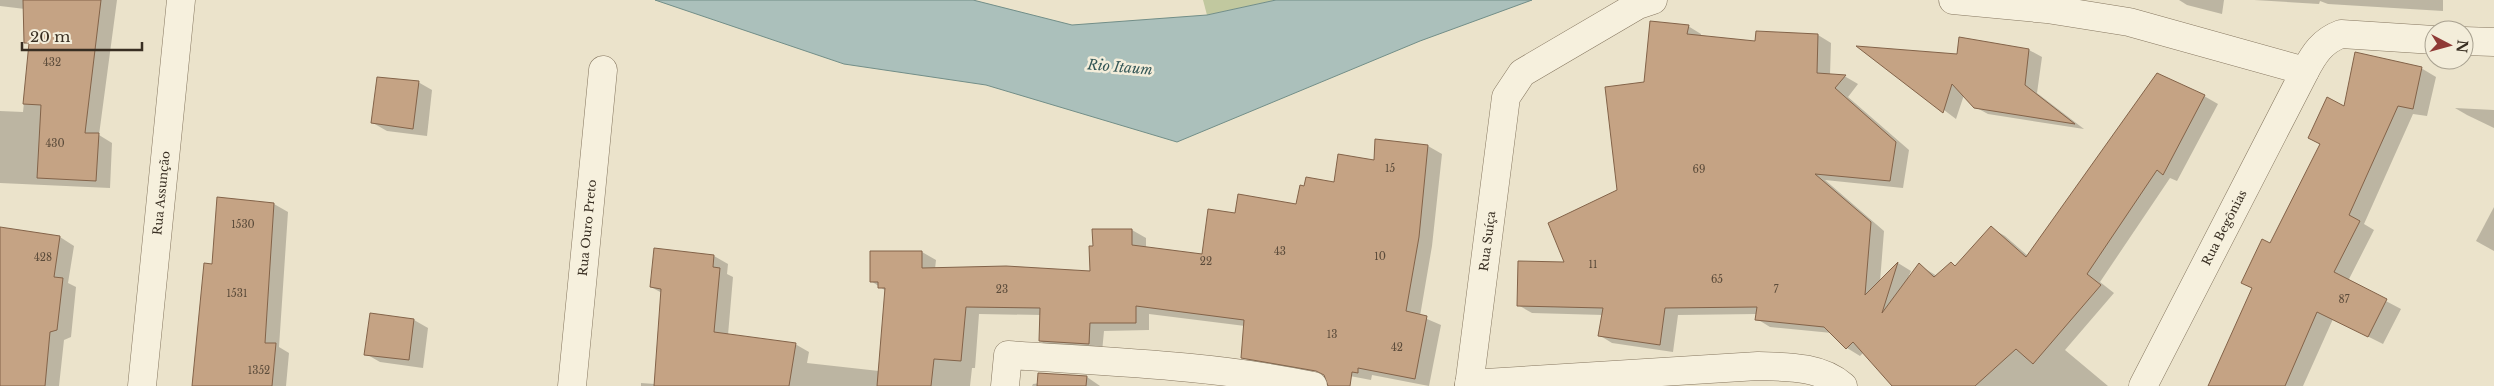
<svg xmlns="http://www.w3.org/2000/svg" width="2494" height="386" viewBox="0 0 2494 386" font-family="'Libre Baskerville',serif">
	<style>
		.green { fill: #c1c89f }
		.water { fill: #abc0bb; stroke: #728e88 }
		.shadow { fill: #0003 }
		.building { fill: #c5a384; stroke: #836349 }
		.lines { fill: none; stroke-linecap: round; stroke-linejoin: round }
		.minor-casing { stroke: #867760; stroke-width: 29 }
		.minor { stroke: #f6f0dd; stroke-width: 28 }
		.labels { text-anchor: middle; stroke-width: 5; stroke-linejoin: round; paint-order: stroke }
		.number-label { font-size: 10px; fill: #5b4b3a }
		.street-label { font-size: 12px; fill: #382e22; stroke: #f3edda }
		.water-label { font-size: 14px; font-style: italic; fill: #335656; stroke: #f3edda }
	</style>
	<rect width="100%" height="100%" fill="#ebe3cb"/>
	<path class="green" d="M 1203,0 L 1276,0 L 1207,15 Z"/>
	<path class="water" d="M 655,0 L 973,0 L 1072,25 L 1207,15 L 1276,0 L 1532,0 L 1420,41 L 1177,142 L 986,85 L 844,64 Z"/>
	<g class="shadow">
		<path d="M 0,0 L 117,0 L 99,135 L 112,143 L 110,188 L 0,183 L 0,111 L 23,112 L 30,45 L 26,42 L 25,9 L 0,6 Z"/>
		<path d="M 2179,0 L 2224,0 L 2222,14 L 2187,5 Z"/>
		<path d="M 2254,0 L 2443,0 L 2443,11 L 2328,4 L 2320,1 L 2319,4 Z"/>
		<path d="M 1688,26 L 1701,34 L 1701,37 L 1756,42 L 1818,35 L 1831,43 L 1830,75 L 1846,77 L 1858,84 L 1848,97 L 1909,150 L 1903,188 L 1825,180 L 1884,231 L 1880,282 L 1898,263 L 1911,271 L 1908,278 L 1919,265 L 1937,276 L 1956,267 L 1991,228 L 2005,236 L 2028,256 L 2204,96 L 2218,104 L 2177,181 L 2170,178 L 2100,282 L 2114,293 L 2065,350 L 2108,386 L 1893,386 L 1864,352 L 1860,356 L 1847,348 L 1832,333 L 1770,327 L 1757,319 L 1757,314 L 1678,315 L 1673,352 L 1612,343 L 1599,335 L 1603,315 L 1532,313 L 1518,305 L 1566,263 L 1618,190 L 1645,83 Z"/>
		<path d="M 1860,47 L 1958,55 L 2029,50 L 2042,57 L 2037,93 L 2084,129 L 1988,114 L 1975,107 L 1964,95 L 1956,119 Z"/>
		<path d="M 2421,68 L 2436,77 L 2427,116 L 2413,114 L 2364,224 L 2374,230 L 2348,281 L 2401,309 L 2383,344 L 2333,319 L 2303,386 L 2208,386 L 2253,289 L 2242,282 L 2270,245 L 2321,145 L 2309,138 L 2345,108 Z"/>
		<path d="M 418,82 L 432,90 L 427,136 L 387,131 L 373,123 Z"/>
		<path d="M 2455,108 L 2494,110 L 2494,128 L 2467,115 Z"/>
		<path d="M 1377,141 L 1428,146 L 1442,154 L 1432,246 L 1420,316 L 1441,325 L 1429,386 L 1372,375 L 1371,380 L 1313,369 L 1312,374 L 1256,365 L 1242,357 L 1245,326 L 1149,314 L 1149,330 L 1104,331 L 1102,352 L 1054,349 L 1040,341 L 1041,315 L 979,314 L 975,368 L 972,368 L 970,386 L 641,386 L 641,383 L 655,384 L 662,293 L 651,287 L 714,256 L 728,264 L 727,274 L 733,277 L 728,335 L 795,344 L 809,352 L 807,363 L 879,371 L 886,291 L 871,281 L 922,252 L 936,260 L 935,269 L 1091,272 L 1132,230 L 1146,238 L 1146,248 L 1204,255 L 1236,214 L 1297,205 L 1375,161 Z"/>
		<path d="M 219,199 L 274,204 L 288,212 L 279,347 L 289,353 L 286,386 L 194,386 L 213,266 Z"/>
		<path d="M 2494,207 L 2494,251 L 2476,241 Z"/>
		<path d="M 0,228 L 60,237 L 74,246 L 68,283 L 76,287 L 71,337 L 64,340 L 59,386 L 0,386 Z"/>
		<path d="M 371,314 L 414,320 L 428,328 L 423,368 L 380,362 L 366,354 Z"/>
		<path d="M 1087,377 L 1100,386 L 1032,386 L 1033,384 Z"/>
	</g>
	<g class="building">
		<path d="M 23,0 L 101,0 L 85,133 L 99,133 L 96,181 L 37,178 L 41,105 L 23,104 L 29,43 L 24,43 Z"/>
		<path d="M 1650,21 L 1689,25 L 1687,34 L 1755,41 L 1756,31 L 1818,34 L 1817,73 L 1846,75 L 1835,88 L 1896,142 L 1890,181 L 1815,174 L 1871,222 L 1865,295 L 1898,262 L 1882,313 L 1919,263 L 1934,277 L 1951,262 L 1955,266 L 1991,226 L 2026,257 L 2157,73 L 2205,95 L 2163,175 L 2157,170 L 2087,274 L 2101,285 L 2033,364 L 2016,349 L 1975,386 L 1892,386 L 1853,342 L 1846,349 L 1824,327 L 1755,320 L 1757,307 L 1665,308 L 1660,345 L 1598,336 L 1603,308 L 1517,306 L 1518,261 L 1564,262 L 1548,223 L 1617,190 L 1605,87 L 1644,82 Z"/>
		<path d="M 1959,37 L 2029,49 L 2025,85 L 2075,124 L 1974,108 L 1952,84 L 1943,113 L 1856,46 L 1957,54 Z"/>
		<path d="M 2355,52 L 2422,67 L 2413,109 L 2398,106 L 2349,215 L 2360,221 L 2334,272 L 2387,299 L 2368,337 L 2317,312 L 2285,386 L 2208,386 L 2252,288 L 2241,283 L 2262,239 L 2270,243 L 2320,144 L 2308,138 L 2327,97 L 2344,106 Z"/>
		<path d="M 377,77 L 419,81 L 413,129 L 371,123 Z"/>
		<path d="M 1375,139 L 1428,145 L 1419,237 L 1406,311 L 1427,316 L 1415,379 L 1358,368 L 1358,373 L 1352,372 L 1350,386 L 1328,386 L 1324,375 L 1316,371 L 1241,358 L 1244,320 L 1136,306 L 1136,323 L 1090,323 L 1089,344 L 1039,341 L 1040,308 L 966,307 L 961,361 L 934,359 L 931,386 L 877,386 L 885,288 L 878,288 L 878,282 L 870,282 L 870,251 L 922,251 L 922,268 L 1006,266 L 1090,271 L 1089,246 L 1093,246 L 1092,229 L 1132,229 L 1132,245 L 1202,254 L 1208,209 L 1235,213 L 1238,194 L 1296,204 L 1300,185 L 1304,186 L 1306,177 L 1334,182 L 1338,154 L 1374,160 Z"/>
		<path d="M 217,197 L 274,203 L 265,343 L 276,343 L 272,386 L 192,386 L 204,263 L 212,264 Z"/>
		<path d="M 0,227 L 60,236 L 54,277 L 63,278 L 57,330 L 50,332 L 45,386 L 0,386 Z"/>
		<path d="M 654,248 L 714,255 L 713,267 L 720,268 L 714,332 L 796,343 L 789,386 L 654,386 L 661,289 L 650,287 Z"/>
		<path d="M 370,313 L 414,319 L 409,360 L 364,355 Z"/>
		<path d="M 1038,373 L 1087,376 L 1086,386 L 1037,386 Z"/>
	</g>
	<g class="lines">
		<defs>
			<g id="minor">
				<path d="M 1953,0 L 2047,9 L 2129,22 L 2305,71 C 2314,54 2322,41 2341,34 L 2434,40"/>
				<path d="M 2464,41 L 2494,42"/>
				<path d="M 1469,384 L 1758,366 C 1787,367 1820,366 1843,386"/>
				<path id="s1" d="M 142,386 L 181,0"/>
				<path id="s2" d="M 572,386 L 603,70"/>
				<path d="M 1005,386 L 1008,355 C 1111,362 1213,365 1313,386"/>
				<path id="s3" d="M 1469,386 L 1506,97 L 1522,73 L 1638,5 L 1653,0"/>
				<path id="s4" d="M 2143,386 L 2305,71"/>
			</g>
		</defs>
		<use href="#minor" class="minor-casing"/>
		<use href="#minor" class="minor"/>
	</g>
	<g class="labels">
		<g class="number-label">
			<text x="52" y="66">432</text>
			<text x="55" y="147">430</text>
			<text x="1390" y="172">15</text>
			<text x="1699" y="173">69</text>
			<text x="243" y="228">1530</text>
			<text x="1280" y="255">43</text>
			<text x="1380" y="260">10</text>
			<text x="43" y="261">428</text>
			<text x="1206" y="265">22</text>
			<text x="1593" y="268">11</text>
			<text x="1717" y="283">65</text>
			<text x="1002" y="293">23</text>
			<text x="1776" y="293">7</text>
			<text x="237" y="297">1531</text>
			<text x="2344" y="303">87</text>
			<text x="1332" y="338">13</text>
			<text x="1397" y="351">42</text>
			<text x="259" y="374">1352</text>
		</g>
		<g class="street-label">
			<text dy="4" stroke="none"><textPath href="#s1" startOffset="194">Rua Assunção</textPath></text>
			<text dy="4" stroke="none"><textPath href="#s2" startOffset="159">Rua Ouro Preto</textPath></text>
			<text dy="4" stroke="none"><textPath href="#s4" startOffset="178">Rua Begônias</textPath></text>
			<text dy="4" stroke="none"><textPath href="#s3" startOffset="146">Rua Suíça</textPath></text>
		</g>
		<g class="water-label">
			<text transform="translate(1120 67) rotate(5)" y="5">Rio Itaum</text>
		</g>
	</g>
	<g transform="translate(2449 45) rotate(96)"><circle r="24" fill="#f3edda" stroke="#a8a190"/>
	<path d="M0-4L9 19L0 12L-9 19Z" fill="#8f3a36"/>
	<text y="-8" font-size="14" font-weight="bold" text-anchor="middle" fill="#382e22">N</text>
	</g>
	<path d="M22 42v8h120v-8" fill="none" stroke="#382e22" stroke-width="2.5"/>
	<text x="30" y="42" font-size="15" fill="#382e22" stroke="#f3edda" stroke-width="4" paint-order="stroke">20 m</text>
</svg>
